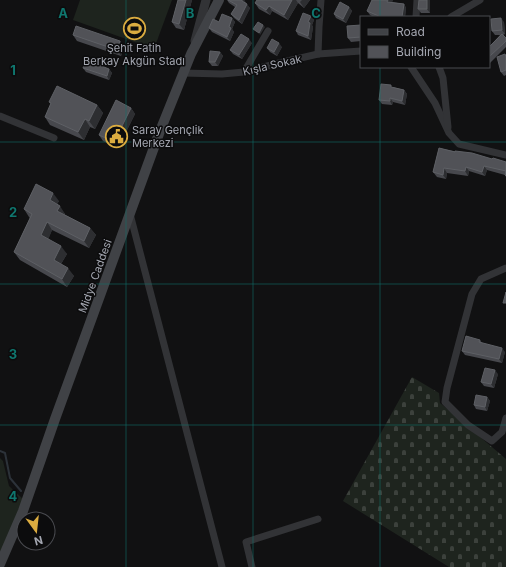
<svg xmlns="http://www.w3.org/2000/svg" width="506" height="567" viewBox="0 0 506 567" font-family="Inter,sans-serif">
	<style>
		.grass { fill: #1e241e }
		.cemetery { fill: url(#cemetery-stones) }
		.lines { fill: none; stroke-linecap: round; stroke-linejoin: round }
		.stream { stroke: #2c3239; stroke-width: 2 }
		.minor { stroke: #323336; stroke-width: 7 }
		.tertiary { stroke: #323336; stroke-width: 9 }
		.secondary { stroke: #404246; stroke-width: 10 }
		.wall { fill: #47484d }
		.shaded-wall { fill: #2d2e31 }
		.building { fill: #515257; stroke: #5e6065 }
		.grid { fill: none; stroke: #0f766e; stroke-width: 1; stroke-opacity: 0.55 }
		.labels { text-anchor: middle; stroke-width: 3; stroke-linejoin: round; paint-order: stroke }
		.poi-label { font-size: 11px; fill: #a4a7b1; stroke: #0c0c0d }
		.street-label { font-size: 11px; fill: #a4a7b1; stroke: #0c0c0d }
		.grid-label { font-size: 13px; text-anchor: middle; font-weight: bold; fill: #0f766e; stroke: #0c0c0d; stroke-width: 3; stroke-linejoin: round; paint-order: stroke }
	</style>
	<defs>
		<pattern id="cemetery-stones" width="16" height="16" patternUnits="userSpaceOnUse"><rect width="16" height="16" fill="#1e241e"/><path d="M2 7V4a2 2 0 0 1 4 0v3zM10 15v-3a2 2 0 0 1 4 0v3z" fill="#3c413c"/></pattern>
	</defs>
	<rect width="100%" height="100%" fill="#111112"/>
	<g class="grass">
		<path d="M 80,0 L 172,0 L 154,49 L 73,20 Z"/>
		<path d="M 0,458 L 3,461 L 9,486 L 24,500 L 0,557 Z"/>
	</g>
	<path class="cemetery" d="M 412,377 L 439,393 L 440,403 L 506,459 L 506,567 L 449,567 L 343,501 Z"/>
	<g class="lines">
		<path class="stream" d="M 0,451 L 5,453 L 10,478 L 21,491"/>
		<g class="minor">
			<path d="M 416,17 L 417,0"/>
			<path d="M 451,17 L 480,0"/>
			<path d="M 318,54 L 319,27 L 321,0"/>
			<path d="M 411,67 L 435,103 L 449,133 L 459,144 L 506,155"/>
			<path d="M 439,67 L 443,78 L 448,127"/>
			<path d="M 244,72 L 268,31"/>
			<path d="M 183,73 L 222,74 L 244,72 L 279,63 L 318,54 L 361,51"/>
			<path d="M 0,116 L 54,138"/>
			<path d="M 130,214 L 222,567"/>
			<path d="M 506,268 L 481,279 L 472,294 L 447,388 L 445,402 L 468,425 L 492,441 L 502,432 L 506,418"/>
			<path d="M 252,567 L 246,542 L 318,519"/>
		</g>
		<path class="tertiary" d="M 195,41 L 206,0"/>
		<path class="secondary" d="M 0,564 L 23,511 L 55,419 L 160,131 L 191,54 L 219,0"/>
	</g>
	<g class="wall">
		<path d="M 178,0 L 192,0 L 184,30 L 176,28 L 172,22 Z"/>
		<path d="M 227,0 L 244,0 L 246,3 L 245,3 L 250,8 L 242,24 L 234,18 L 231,14 L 235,7 L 229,3 Z"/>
		<path d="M 257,0 L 310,0 L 304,8 L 298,3 L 288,20 L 272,11 L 270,15 L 259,9 L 255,3 Z"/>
		<path d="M 393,0 L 392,2 L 404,4 L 406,8 L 405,17 L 374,17 L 370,15 L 367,11 Z"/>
		<path d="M 419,0 L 430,0 L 430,13 L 421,13 L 418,9 Z"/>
		<path d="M 349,7 L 352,11 L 346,23 L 336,18 L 334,14 Z"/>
		<path d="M 311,16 L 314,20 L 312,25 L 313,27 L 311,40 L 298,35 L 296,31 Z"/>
		<path d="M 232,18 L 235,22 L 232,29 L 234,32 L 230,41 L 212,32 L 209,28 L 219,22 Z"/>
		<path d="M 504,22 L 505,34 L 503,35 L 506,38 L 506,47 L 489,64 L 489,47 L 500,35 L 495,35 L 492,31 Z"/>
		<path d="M 361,25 L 361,41 L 351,42 L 348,38 Z"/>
		<path d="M 73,35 L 120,41 L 124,47 L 121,56 L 77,41 Z"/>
		<path d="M 252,43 L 242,59 L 233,54 L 230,50 Z"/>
		<path d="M 282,47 L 277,56 L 270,52 L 267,48 Z"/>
		<path d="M 220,52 L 223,56 L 218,66 L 212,66 L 209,62 Z"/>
		<path d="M 505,54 L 506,55 L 506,75 L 504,76 L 501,72 Z"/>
		<path d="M 83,68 L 109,69 L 112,73 L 109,80 L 86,72 Z"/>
		<path d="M 393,87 L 404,90 L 407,94 L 405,105 L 393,102 L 392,105 L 382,104 L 379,100 Z"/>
		<path d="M 49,102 L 97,105 L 103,113 L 95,129 L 90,127 L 84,140 L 50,125 L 45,117 L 51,104 Z"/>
		<path d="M 131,108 L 135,114 L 118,148 L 103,141 L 99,135 Z"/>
		<path d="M 439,148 L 506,162 L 506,177 L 505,175 L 487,170 L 485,176 L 469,171 L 468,176 L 447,173 L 446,179 L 437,177 L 433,172 Z"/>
		<path d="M 59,201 L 57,204 L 65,214 L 65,215 L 90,228 L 96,235 L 89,248 L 52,230 L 48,239 L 67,254 L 61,264 L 74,276 L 67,287 L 20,260 L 14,252 L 30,218 L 29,217 L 24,209 Z"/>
		<path d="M 480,340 L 482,343 L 505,352 L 502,363 L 465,355 L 462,351 Z"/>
		<path d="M 498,374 L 494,388 L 484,386 L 481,382 Z"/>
		<path d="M 487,397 L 490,401 L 487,411 L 476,409 L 474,405 Z"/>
	</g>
	<g class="shaded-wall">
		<path d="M 186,0 L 192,0 L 184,30 L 179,24 Z"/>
		<path d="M 242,0 L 244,0 L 246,3 L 244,5 L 242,1 Z"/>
		<path d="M 292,0 L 296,0 L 298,3 L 288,20 L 284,15 Z"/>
		<path d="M 302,0 L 310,0 L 304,8 L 300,2 Z"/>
		<path d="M 388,0 L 393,0 L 390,6 L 387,2 Z"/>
		<path d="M 427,0 L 430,0 L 430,13 L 427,9 Z"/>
		<path d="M 247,4 L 250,8 L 242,24 L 239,20 Z"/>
		<path d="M 404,4 L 406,8 L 405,17 L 402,17 Z"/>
		<path d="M 269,6 L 272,11 L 270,15 L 266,10 Z"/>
		<path d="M 349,7 L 352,11 L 346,23 L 343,19 Z"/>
		<path d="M 311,16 L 314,20 L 312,25 L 313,27 L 311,40 L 308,36 L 308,22 Z"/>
		<path d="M 232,18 L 235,22 L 232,29 L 234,32 L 230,41 L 227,37 L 229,27 Z"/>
		<path d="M 501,18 L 504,22 L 505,34 L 502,30 Z"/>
		<path d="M 263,25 L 265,27 L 260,35 L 259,33 Z"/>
		<path d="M 249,39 L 252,43 L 242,59 L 239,55 Z"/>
		<path d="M 120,41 L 124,47 L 121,56 L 117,50 Z"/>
		<path d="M 279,43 L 282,47 L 277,56 L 274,52 Z"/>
		<path d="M 220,52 L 223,56 L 218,66 L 215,62 Z"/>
		<path d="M 109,69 L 112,73 L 109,80 L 107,76 Z"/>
		<path d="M 404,90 L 407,94 L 405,105 L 402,101 Z"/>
		<path d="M 390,98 L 393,102 L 392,105 L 390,101 Z"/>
		<path d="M 97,105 L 103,113 L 95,129 L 89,121 Z"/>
		<path d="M 131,108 L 135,114 L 118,148 L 114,142 Z"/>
		<path d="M 85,119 L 90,127 L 84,140 L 78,132 Z"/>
		<path d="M 484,166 L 487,170 L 485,176 L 482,172 Z"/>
		<path d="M 466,167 L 469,171 L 468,176 L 465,171 Z"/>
		<path d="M 444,168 L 447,173 L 446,179 L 443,175 Z"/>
		<path d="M 53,193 L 59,201 L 55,208 L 50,200 Z"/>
		<path d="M 60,206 L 65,214 L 62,219 L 57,211 Z"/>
		<path d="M 47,222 L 52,230 L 47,243 L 41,235 Z"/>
		<path d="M 90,228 L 96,235 L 89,248 L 84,241 Z"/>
		<path d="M 61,246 L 67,254 L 59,267 L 54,260 Z"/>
		<path d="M 68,268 L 74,276 L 67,287 L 62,279 Z"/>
		<path d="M 502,348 L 505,352 L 502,363 L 499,359 Z"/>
		<path d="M 495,370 L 498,374 L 494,388 L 491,384 Z"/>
		<path d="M 487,397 L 490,401 L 487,411 L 485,407 Z"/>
	</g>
	<g class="building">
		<path d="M 178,0 L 186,0 L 179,24 L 172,22 Z"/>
		<path d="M 228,0 L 242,0 L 242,1 L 247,4 L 239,20 L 231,14 L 237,5 Z"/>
		<path d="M 257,0 L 292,0 L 284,15 L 269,6 L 266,10 L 255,3 Z"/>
		<path d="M 372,0 L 388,0 L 387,2 L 404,4 L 402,17 L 381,17 L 367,11 Z"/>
		<path d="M 419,0 L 427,0 L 427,9 L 418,9 Z"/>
		<path d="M 340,2 L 349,7 L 343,19 L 334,14 Z"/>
		<path d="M 303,13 L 311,16 L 308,22 L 310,23 L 308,36 L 296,31 Z"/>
		<path d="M 222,14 L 232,18 L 229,27 L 231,28 L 227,37 L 209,28 L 213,19 L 219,22 Z"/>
		<path d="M 501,18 L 502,30 L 492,31 L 491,19 Z"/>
		<path d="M 258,22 L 263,25 L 259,33 L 253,29 Z"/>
		<path d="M 361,25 L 361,37 L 348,38 L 347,26 Z"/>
		<path d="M 76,26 L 120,41 L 117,50 L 73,35 Z"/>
		<path d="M 241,34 L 249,39 L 239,55 L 230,50 Z"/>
		<path d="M 502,34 L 506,38 L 506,41 L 489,57 L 489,47 Z"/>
		<path d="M 272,39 L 279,43 L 274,52 L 267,48 Z"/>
		<path d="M 210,51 L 220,52 L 215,62 L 209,62 Z"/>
		<path d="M 505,54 L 506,57 L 506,70 L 501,72 L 497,57 Z"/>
		<path d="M 86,60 L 109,69 L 107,76 L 83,68 Z"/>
		<path d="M 381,84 L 391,85 L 391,87 L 404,90 L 402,101 L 390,98 L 390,101 L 379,100 Z"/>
		<path d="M 57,86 L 97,105 L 89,121 L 85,119 L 78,132 L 45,117 L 51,103 L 49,102 Z"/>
		<path d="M 116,100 L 131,108 L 114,142 L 99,135 Z"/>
		<path d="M 439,148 L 455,152 L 455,151 L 472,153 L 492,159 L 493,158 L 506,162 L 506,176 L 505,175 L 506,171 L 484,166 L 482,172 L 466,167 L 465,171 L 444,168 L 443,175 L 433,172 Z"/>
		<path d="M 36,184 L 53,193 L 50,200 L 60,206 L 57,211 L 90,228 L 84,241 L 47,222 L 41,235 L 61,246 L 54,260 L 68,268 L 62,279 L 14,252 L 32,214 L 24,209 Z"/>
		<path d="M 506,292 L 506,303 L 503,303 Z"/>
		<path d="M 466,336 L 480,340 L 479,342 L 502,348 L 499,359 L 462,351 Z"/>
		<path d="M 485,368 L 495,370 L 491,384 L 481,382 Z"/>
		<path d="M 476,395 L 487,397 L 485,407 L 474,405 Z"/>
	</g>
	<path class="grid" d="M 126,0 L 126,567M 253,0 L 253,567M 380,0 L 380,17M 380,67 L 380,567M 0,142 L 506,142M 0,284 L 506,284M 0,425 L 506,425"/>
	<defs>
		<symbol id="stadium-ring" viewBox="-11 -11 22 22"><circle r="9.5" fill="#0c0c0d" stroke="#dbac40" stroke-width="1.5"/><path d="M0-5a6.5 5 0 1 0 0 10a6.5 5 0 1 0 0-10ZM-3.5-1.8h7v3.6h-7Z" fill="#dbac40"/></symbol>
		<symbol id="civic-ring" viewBox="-11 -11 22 22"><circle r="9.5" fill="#0c0c0d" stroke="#dbac40" stroke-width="1.5"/><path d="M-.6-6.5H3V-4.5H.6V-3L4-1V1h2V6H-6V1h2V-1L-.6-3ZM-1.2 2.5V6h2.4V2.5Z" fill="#dbac40"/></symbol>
	</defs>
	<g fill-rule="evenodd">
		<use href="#stadium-ring" x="122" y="16" width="25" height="25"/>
		<use href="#civic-ring" x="104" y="124" width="25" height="25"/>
	</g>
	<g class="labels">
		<g class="poi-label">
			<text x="134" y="52">Şehit Fatih<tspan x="134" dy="13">Berkay Akgün Stadı</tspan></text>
			<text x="132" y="134" text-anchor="start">Saray Gençlik<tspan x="132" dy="13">Merkezi</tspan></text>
		</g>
		<g class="street-label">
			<text transform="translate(272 65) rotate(-13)" y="4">Kışla Sokak</text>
			<text transform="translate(95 276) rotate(-70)" y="4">Midye Caddesi</text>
		</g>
	</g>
	<g class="grid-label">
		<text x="63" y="18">A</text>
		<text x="190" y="18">B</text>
		<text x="316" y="18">C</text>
		<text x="13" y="75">1</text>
		<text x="13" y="217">2</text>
		<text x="13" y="359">3</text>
		<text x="13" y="501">4</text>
	</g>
	<rect x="360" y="16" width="130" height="52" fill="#0c0c0d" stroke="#494a4f"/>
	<rect x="368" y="29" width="20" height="6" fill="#404246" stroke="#494a4f"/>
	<text x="396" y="36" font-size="12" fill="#a4a7b1">Road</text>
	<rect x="368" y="46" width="20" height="12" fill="#515257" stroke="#494a4f"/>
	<text x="396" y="56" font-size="12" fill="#a4a7b1">Building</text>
	<g transform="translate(36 531) rotate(165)"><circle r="19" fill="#0c0c0d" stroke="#494a4f"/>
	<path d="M0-3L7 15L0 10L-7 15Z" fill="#dbac40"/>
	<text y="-6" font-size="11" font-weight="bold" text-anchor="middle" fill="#a4a7b1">N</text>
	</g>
</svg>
